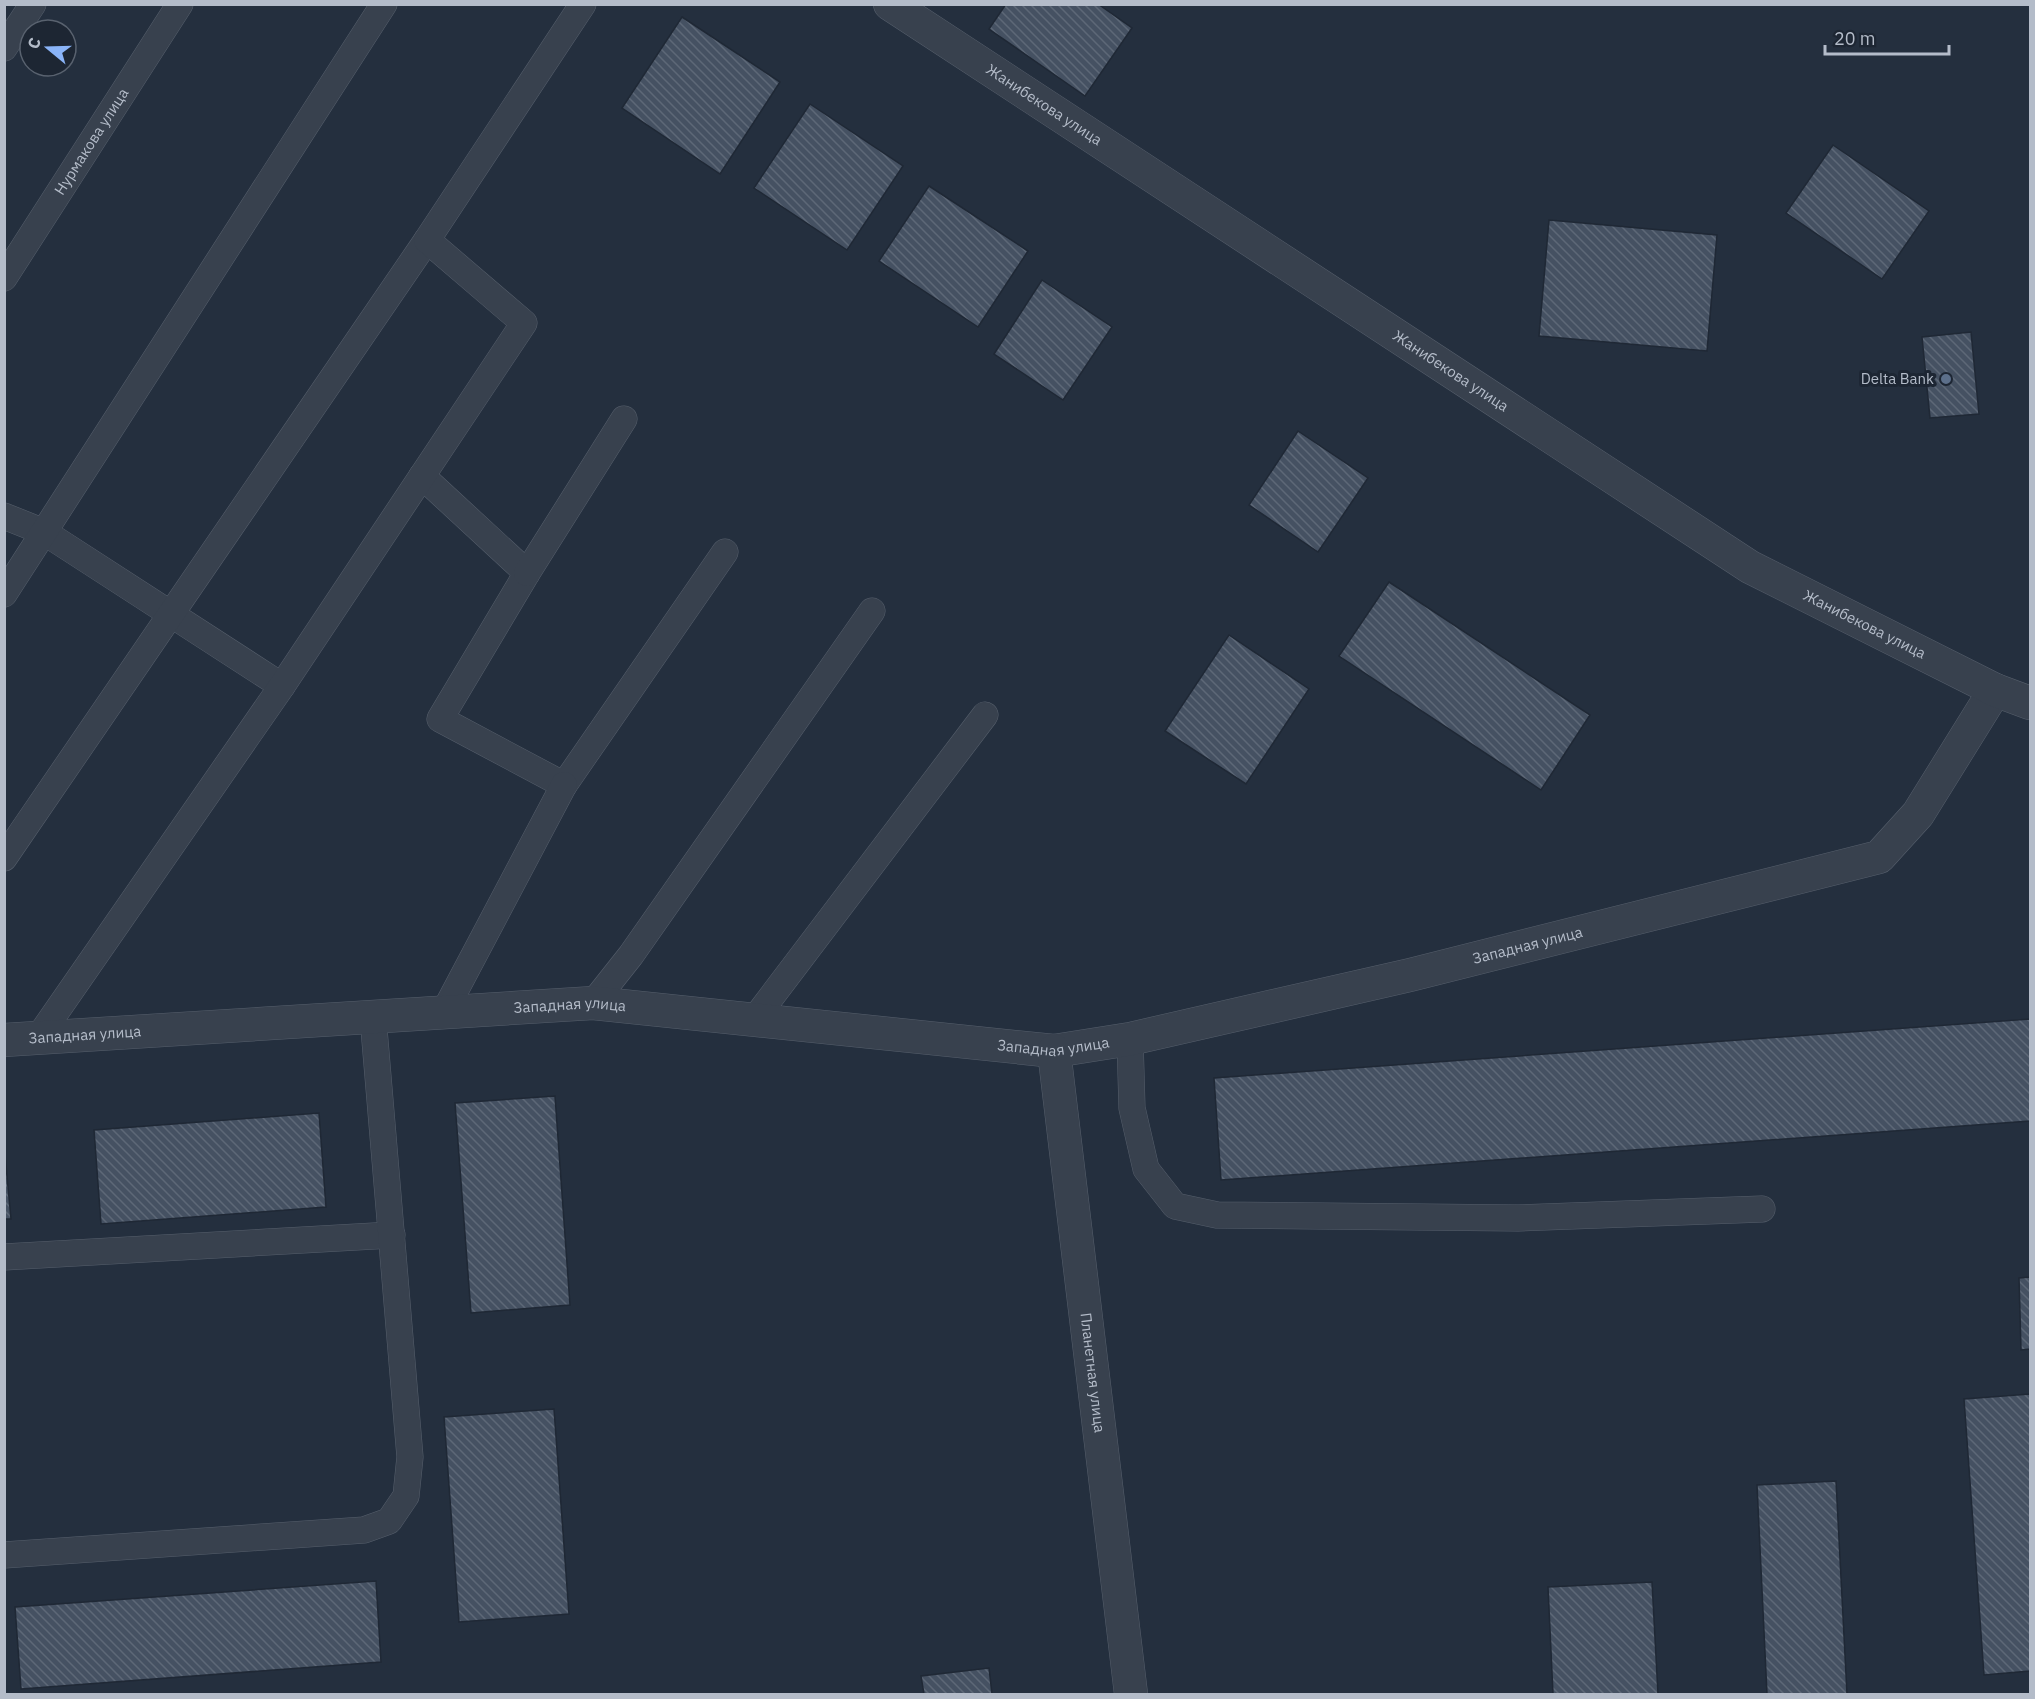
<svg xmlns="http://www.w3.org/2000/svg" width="2035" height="1699" viewBox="0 0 2035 1699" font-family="'IBM Plex Sans',sans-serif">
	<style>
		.building { fill: url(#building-back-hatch); stroke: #1f2835; stroke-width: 1.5 }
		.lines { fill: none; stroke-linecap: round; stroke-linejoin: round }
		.service-casing { stroke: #565f6c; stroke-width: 27 }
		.minor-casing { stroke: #565f6c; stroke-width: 34 }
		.tertiary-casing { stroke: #565f6c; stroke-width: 34 }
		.service { stroke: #38414e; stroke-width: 26 }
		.minor { stroke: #38414e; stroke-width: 33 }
		.tertiary { stroke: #38414e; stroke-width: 33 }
		.service-dot { fill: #5c6f8a; stroke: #1d2633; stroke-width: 2 }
		.labels { text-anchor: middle; stroke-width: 6; stroke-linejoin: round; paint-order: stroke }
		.street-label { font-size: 15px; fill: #b4bcc9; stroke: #1d2633 }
		.poi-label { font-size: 15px; fill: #b4bcc9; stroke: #1d2633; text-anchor: end }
	</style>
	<defs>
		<pattern id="building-back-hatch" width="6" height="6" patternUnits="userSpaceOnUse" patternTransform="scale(1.5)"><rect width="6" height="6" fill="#455162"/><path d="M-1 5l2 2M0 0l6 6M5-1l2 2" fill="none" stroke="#5d6877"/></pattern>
	</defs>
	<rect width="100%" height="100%" fill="#242f3e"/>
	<g class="building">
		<path d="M 1006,4 L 1098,4 L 1132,28 L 1085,96 L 989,29 Z"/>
		<path d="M 682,17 L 780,82 L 720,174 L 622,108 Z"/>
		<path d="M 810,104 L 903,166 L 847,250 L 754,188 Z"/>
		<path d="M 1833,145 L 1929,211 L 1882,279 L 1786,213 Z"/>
		<path d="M 929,186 L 1028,251 L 978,327 L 879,261 Z"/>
		<path d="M 1549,220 L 1717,235 L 1707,351 L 1539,336 Z"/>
		<path d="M 1042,280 L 1112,327 L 1063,400 L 994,354 Z"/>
		<path d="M 1971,332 L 1979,414 L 1930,418 L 1922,337 Z"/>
		<path d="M 1298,431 L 1368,478 L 1318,552 L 1249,505 Z"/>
		<path d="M 1389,582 L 1590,715 L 1541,790 L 1339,656 Z"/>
		<path d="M 1229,635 L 1309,689 L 1246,784 L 1165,731 Z"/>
		<path d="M 2030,1019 L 2030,1121 L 1221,1180 L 1214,1078 Z"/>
		<path d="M 555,1096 L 570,1305 L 471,1313 L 455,1103 Z"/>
		<path d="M 319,1113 L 326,1207 L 101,1224 L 94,1130 Z"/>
		<path d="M 4,1144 L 11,1219 L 4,1219 Z"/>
		<path d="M 2030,1277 L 2030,1349 L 2021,1350 L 2019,1278 Z"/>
		<path d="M 2030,1394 L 2030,1671 L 1984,1675 L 1964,1399 Z"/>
		<path d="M 554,1409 L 569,1614 L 459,1622 L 444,1417 Z"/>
		<path d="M 1836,1481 L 1847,1694 L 1767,1694 L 1757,1485 Z"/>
		<path d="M 376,1581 L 381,1662 L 21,1689 L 15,1607 Z"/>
		<path d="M 1652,1582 L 1658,1694 L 1553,1694 L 1548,1587 Z"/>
		<path d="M 989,1668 L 992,1694 L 924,1694 L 921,1676 Z"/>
	</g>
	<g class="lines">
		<defs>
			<g id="service">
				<path d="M 4,48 L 33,4"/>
				<path id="s1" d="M 4,278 L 180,4"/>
				<path d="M 422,476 L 527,573 L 440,719 L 564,785 L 725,552"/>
				<path d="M 4,516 L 44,532 L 282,686"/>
				<path d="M 527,573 L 624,419"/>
				<path d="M 4,594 L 384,4"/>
				<path d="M 4,858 L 427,240"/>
				<path d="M 593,1003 L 631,955 L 872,611"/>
				<path d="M 444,1012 L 564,785"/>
				<path d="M 753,1021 L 985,715"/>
				<path d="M 38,1038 L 282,686 L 524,323 L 427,240 L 583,4"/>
				<path d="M 1130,1039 L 1132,1108 L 1146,1169 L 1175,1206 L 1217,1215 L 1518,1218 L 1762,1209"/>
				<path d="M 4,1257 L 392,1235"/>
				<path d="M 4,1555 L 364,1530 L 389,1521 L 406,1496 L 410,1457 L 373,1017"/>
			</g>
			<g id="minor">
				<path id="s2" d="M 4,1040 L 593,1003 L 1054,1051 L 1130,1039 L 1410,975 L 1879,857 L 1918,814 L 1995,690"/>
				<path id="s3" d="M 1054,1051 L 1131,1694"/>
			</g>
			<g id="tertiary">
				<path id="s4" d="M 890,4 L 1750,567 L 1995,690 L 2030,703"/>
			</g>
		</defs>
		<use href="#service" class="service-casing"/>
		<use href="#minor" class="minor-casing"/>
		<use href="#tertiary" class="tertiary-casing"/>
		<use href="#service" class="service"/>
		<use href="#minor" class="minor"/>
		<use href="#tertiary" class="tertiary"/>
	</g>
	<circle class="service-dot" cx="1946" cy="379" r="6"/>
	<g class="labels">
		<g class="street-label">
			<text dy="5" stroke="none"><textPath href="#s4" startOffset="184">Жанибекова улица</textPath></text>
			<text dy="5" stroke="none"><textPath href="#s1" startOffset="162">Нурмакова улица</textPath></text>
			<text dy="5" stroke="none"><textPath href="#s4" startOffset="670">Жанибекова улица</textPath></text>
			<text dy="5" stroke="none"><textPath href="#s4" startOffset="1156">Жанибекова улица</textPath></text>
			<text dy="5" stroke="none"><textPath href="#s2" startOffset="1539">Западная улица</textPath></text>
			<text dy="5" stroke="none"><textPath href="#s2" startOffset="567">Западная улица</textPath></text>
			<text dy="5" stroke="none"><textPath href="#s2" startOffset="81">Западная улица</textPath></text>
			<text dy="5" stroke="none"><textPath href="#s2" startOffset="1053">Западная улица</textPath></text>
			<text dy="5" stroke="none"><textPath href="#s3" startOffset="324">Планетная улица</textPath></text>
		</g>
		<g class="poi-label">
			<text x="1934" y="384">Delta Bank</text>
		</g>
	</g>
	<rect width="2035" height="1699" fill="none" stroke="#b4bcc9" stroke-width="12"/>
	<g transform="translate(48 48) rotate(289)"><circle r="28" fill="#1d2633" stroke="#59626f" stroke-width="1.5"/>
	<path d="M0-4.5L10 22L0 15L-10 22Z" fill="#8ab4f8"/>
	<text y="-9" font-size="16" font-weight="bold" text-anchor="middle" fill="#b4bcc9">С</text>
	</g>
	<path d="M1825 45v9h124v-9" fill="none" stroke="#b4bcc9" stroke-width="3"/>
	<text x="1834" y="45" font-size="18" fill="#b4bcc9" stroke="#1d2633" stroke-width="4.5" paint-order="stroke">20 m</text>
</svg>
